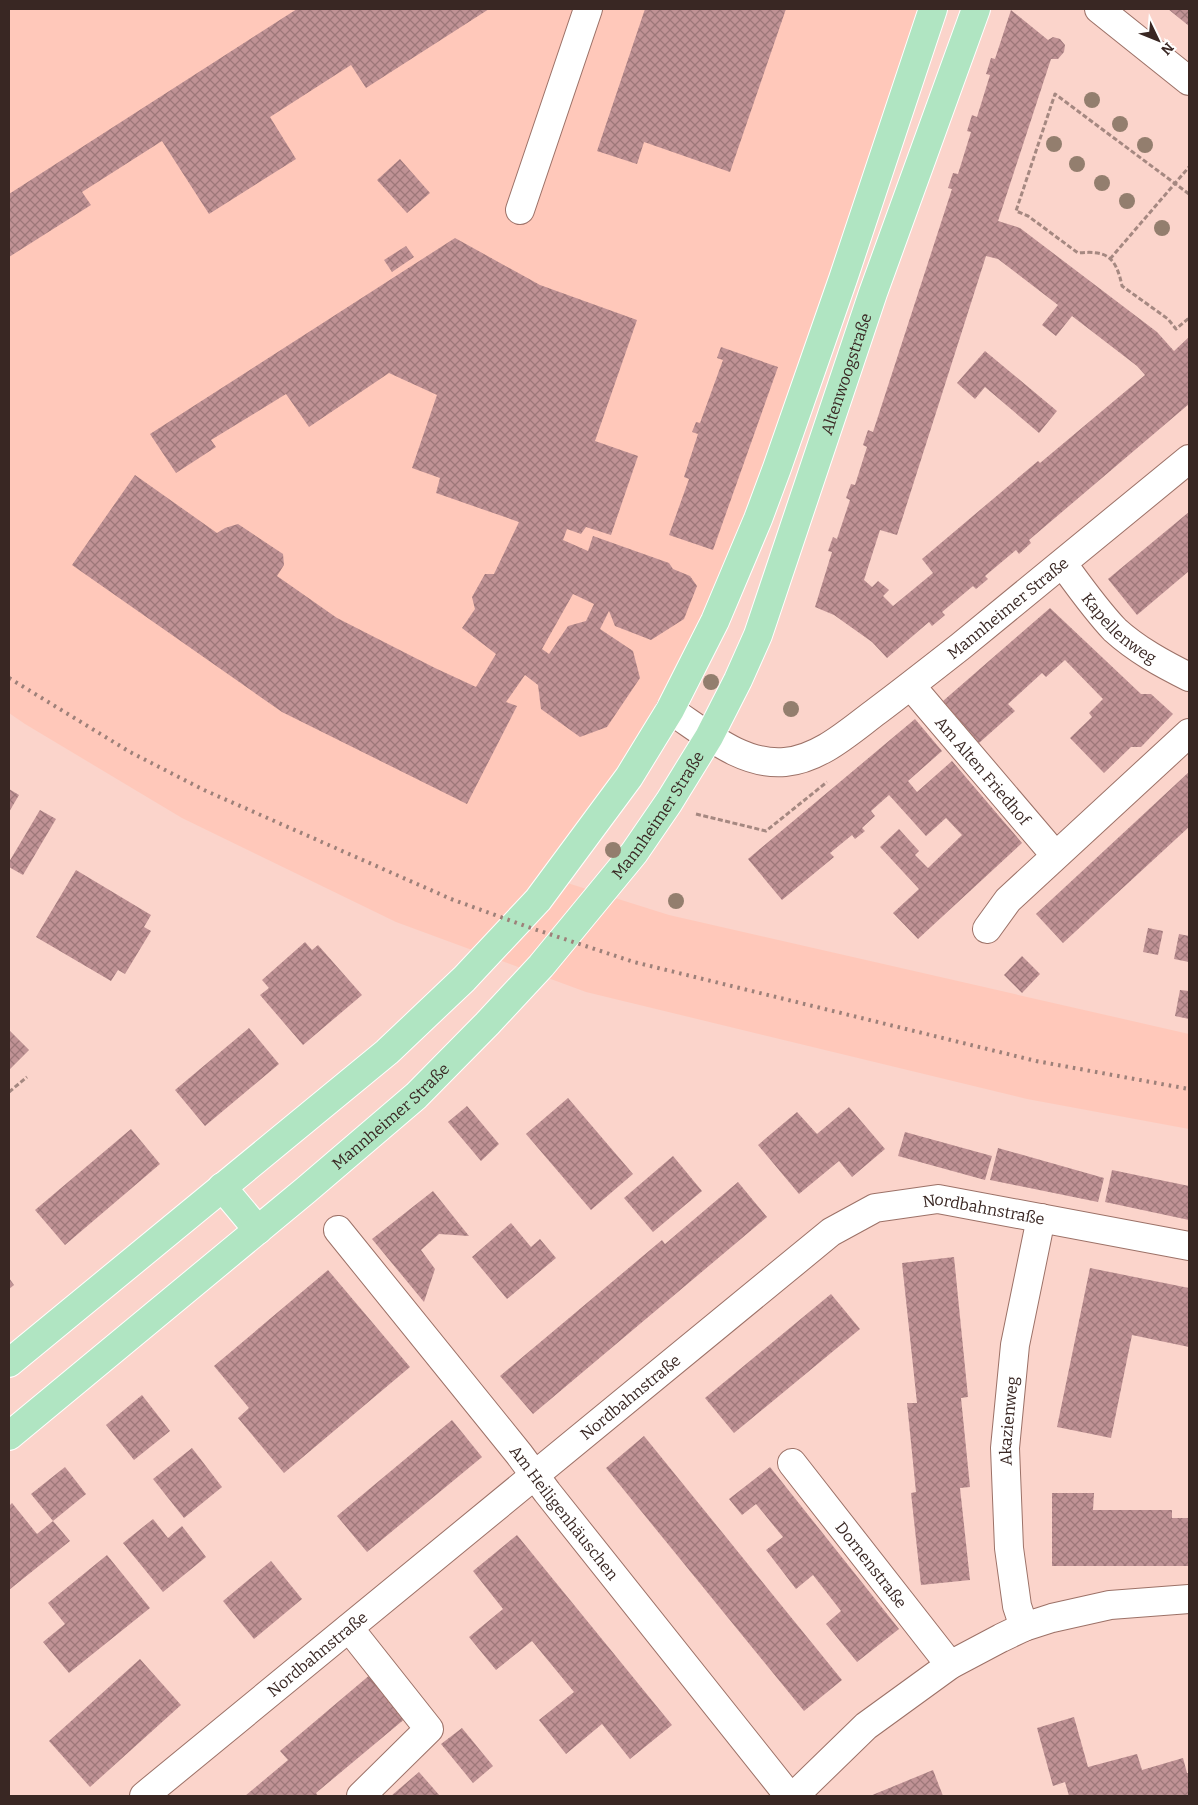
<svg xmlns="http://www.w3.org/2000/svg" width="1198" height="1805" viewBox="0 0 1198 1805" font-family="Bitter,serif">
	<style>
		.built { fill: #ffc8ba }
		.building { fill: url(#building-cross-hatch); fill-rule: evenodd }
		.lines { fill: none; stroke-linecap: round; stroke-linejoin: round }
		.minor-casing { stroke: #9c7167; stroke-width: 30 }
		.major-casing { stroke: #fff; stroke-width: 30 }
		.path { stroke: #a58881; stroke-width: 3; stroke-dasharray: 5 2.5; stroke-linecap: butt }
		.minor { stroke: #fff; stroke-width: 28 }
		.major { stroke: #b0e5c2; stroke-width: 28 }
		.rail { stroke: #9d8079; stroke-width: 4; stroke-dasharray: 2.5 5; stroke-linecap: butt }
		.tree { fill: #937e6e }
		.labels { text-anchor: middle; stroke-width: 4; stroke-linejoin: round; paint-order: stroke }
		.street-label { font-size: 16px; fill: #392723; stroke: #fff }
	</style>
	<defs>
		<pattern id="building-cross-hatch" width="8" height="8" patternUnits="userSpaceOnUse" patternTransform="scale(1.25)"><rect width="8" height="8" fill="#c09295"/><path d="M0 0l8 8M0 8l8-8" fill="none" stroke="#9d7779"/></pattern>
	</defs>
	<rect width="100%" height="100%" fill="#fbd4cb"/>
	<path class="built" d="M 9,9 L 919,9 L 832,272 L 730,560 L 685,659 L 631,750 L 583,821 L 542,875 L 669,915 L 1189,1034 L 1189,1129 L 1027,1099 L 586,992 L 396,922 L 182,818 L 25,724 L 9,713 Z"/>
	<g class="building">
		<path d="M 297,9 L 489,9 L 366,88 L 351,65 L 270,117 L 296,159 L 209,214 L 162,141 L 82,192 L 91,205 L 9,257 L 9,194 Z"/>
		<path d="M 645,9 L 786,9 L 730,172 L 644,142 L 637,164 L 597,151 Z"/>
		<path d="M 1168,9 L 1189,9 L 1189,26 Z"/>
		<path d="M 1011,10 L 1048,40 L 1053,37 L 1060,39 L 1065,45 L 1064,52 L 1058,59 L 1051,59 L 998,221 L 1020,228 L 1157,332 L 1174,351 L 1189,337 L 1189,404 L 1029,540 L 1031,543 L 1019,554 L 1016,550 L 985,576 L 988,579 L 976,589 L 973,586 L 942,612 L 945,615 L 932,626 L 929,622 L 887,658 L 872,642 L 834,615 L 815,607 L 832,552 L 828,551 L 833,537 L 837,539 L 850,500 L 846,498 L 851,484 L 855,485 L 867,447 L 863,445 L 868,430 L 873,432 L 952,189 L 948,188 L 953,173 L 958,174 L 971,132 L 967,131 L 972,115 L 977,117 L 990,75 L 986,74 L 991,58 L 995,59 ZM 986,256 L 998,259 L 1058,305 L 1042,325 L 1056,336 L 1072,316 L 1137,366 L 1145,375 L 1040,463 L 1038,461 L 922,559 L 933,573 L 893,606 L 883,596 L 889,590 L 878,581 L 872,587 L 864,580 L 880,530 L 897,535 Z"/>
		<path d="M 400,159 L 430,193 L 407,213 L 377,180 Z"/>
		<path d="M 455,238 L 540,285 L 637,320 L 595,441 L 638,456 L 611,535 L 586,527 L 581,534 L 567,529 L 563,540 L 588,551 L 593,536 L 669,563 L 673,569 L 690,576 L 697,586 L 684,619 L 651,640 L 615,626 L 609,611 L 600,629 L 633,651 L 640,678 L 607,727 L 580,737 L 541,709 L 538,685 L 525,675 L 506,702 L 517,706 L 467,804 L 282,712 L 72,565 L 135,475 L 217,533 L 225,528 L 238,524 L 283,554 L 284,565 L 277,576 L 337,618 L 435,668 L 476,687 L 496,654 L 462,628 L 475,609 L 472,597 L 485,574 L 494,574 L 519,522 L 436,493 L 440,478 L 412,468 L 437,395 L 389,373 L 309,427 L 286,394 L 211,440 L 216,447 L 176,473 L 150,434 ZM 573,594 L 594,604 L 586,621 L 568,626 L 549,654 L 542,649 Z"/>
		<path d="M 406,246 L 414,257 L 392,272 L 384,260 Z"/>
		<path d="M 721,347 L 778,367 L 713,550 L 669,535 L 689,479 L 684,477 L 698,434 L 692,432 L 696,422 L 700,423 L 723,360 L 717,358 Z"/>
		<path d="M 985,351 L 1057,411 L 1039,433 L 985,387 L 975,399 L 957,383 Z"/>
		<path d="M 1189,512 L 1189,571 L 1137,615 L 1108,579 Z"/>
		<path d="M 1050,608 L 1141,694 L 1151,694 L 1173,714 L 1141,747 L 1131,747 L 1104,773 L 1070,738 L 1092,717 L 1089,713 L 1103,699 L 1065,660 L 1046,677 L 1042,673 L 1008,704 L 1015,711 L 979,743 L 943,701 Z"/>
		<path d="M 915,719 L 942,751 L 908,781 L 917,792 L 952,761 L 1022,843 L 918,939 L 893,913 L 919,889 L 880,847 L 899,829 L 919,851 L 915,855 L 928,868 L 962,835 L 946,818 L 926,836 L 889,795 L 871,811 L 875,816 L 862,828 L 865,831 L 855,839 L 852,835 L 830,853 L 834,857 L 782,900 L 748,859 Z"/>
		<path d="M 1189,772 L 1189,827 L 1063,943 L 1036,914 Z"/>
		<path d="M 9,789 L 19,795 L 9,812 Z"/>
		<path d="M 40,810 L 56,819 L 23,875 L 9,867 L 9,862 Z"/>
		<path d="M 76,870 L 151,915 L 144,927 L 151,931 L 125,974 L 118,970 L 111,981 L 36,937 Z"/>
		<path d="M 1148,928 L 1163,931 L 1158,955 L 1143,952 Z"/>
		<path d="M 1179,934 L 1189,936 L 1189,962 L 1174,959 Z"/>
		<path d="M 305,942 L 312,950 L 318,945 L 362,995 L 303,1045 L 260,995 L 269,988 L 262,980 Z"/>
		<path d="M 1022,956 L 1040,974 L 1022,993 L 1004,975 Z"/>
		<path d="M 1180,990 L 1189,991 L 1189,1019 L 1175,1016 Z"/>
		<path d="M 249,1028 L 279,1064 L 205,1126 L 175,1090 Z"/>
		<path d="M 9,1030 L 29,1050 L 9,1070 Z"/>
		<path d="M 568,1098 L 633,1174 L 591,1210 L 526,1134 Z"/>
		<path d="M 467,1106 L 499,1144 L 481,1161 L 448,1122 Z"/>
		<path d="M 849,1107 L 885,1149 L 852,1177 L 839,1161 L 799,1194 L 758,1145 L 797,1112 L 817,1134 Z"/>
		<path d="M 131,1129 L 160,1164 L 65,1245 L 35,1210 Z"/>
		<path d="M 905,1132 L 992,1156 L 985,1180 L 898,1156 Z"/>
		<path d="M 998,1148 L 1104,1178 L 1098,1202 L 990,1180 Z"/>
		<path d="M 673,1156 L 702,1191 L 653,1232 L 624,1198 Z"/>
		<path d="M 1112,1170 L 1189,1186 L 1189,1220 L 1105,1202 Z"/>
		<path d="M 738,1182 L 767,1217 L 533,1414 L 500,1376 L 662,1240 L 665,1244 Z"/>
		<path d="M 433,1191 L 469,1236 L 439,1234 L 421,1250 L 435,1269 L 424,1302 L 372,1239 Z"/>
		<path d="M 511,1223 L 531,1247 L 540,1239 L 556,1258 L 507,1299 L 472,1257 Z"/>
		<path d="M 954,1257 L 968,1397 L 961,1398 L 970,1487 L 960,1488 L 970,1580 L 921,1585 L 911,1493 L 916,1492 L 907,1403 L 917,1403 L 902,1263 Z"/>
		<path d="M 1090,1268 L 1189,1288 L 1189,1347 L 1132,1335 L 1111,1438 L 1057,1427 Z"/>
		<path d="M 328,1270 L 410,1367 L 284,1473 L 238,1418 L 249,1408 L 214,1366 Z"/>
		<path d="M 9,1278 L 14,1285 L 9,1289 Z"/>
		<path d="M 831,1294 L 860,1329 L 734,1433 L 705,1398 Z"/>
		<path d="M 142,1395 L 170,1431 L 134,1460 L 106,1425 Z"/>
		<path d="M 452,1420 L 482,1457 L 367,1552 L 337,1516 Z"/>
		<path d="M 644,1436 L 842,1680 L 804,1711 L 606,1468 Z"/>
		<path d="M 192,1448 L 222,1487 L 184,1518 L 153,1479 Z"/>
		<path d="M 65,1467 L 86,1494 L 53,1521 L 31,1494 Z"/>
		<path d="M 770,1467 L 899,1629 L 857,1662 L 826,1624 L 841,1611 L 813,1575 L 796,1589 L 766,1550 L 783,1537 L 756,1504 L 742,1515 L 729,1499 Z"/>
		<path d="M 1052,1493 L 1094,1493 L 1093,1510 L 1172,1510 L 1172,1518 L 1189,1518 L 1189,1566 L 1052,1566 Z"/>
		<path d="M 12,1503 L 37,1534 L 53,1521 L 70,1541 L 9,1590 L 9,1506 Z"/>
		<path d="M 153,1519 L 168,1538 L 182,1526 L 206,1557 L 163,1592 L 123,1543 Z"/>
		<path d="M 517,1535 L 672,1725 L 630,1759 L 602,1724 L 566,1754 L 539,1720 L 574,1692 L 532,1641 L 496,1670 L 469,1637 L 503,1609 L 473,1571 Z"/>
		<path d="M 107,1555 L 150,1608 L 69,1673 L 43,1642 L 65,1624 L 48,1603 Z"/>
		<path d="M 271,1561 L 302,1599 L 254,1639 L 223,1601 Z"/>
		<path d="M 140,1659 L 181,1705 L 90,1787 L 49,1741 Z"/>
		<path d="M 371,1674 L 407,1717 L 316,1793 L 318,1796 L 245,1796 L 288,1760 L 280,1751 Z"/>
		<path d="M 1074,1717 L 1088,1767 L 1137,1754 L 1142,1770 L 1183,1758 L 1187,1773 L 1189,1773 L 1189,1796 L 1069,1796 L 1065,1782 L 1053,1786 L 1037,1728 Z"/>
		<path d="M 462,1728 L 493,1766 L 473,1783 L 441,1744 Z"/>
		<path d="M 933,1770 L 943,1796 L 870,1796 Z"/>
		<path d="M 419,1772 L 440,1796 L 391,1796 Z"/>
	</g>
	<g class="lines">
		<defs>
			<g id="minor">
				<path d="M 1099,9 L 1189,81"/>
				<path d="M 520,210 L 588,9"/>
				<path id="s1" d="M 1063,564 C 1079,586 1096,610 1115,630 C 1137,650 1163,664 1189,677"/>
				<path id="s2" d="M 911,686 L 1055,855"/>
				<path id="s3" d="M 670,710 C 704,732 742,766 785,762 C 820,759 850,731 877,711 C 905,690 933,668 961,646 C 1037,584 1113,522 1189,459"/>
				<path d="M 987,929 L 1008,900 L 1189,733"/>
				<path id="s4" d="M 338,1230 L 519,1454 L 547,1492 L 789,1796"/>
				<path id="s5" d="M 792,1463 L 950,1665"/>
				<path id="s6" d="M 1024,1627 L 1017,1606 L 1009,1548 L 1005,1448 L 1015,1345 L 1041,1218"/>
				<path d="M 349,1628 L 429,1729 L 361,1796"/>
				<path id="s7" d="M 144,1796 L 831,1232 L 875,1208 L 938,1199 L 1189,1246"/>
				<path d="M 794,1796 L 866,1726 L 950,1665 L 1001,1638 L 1024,1627 L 1052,1618 L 1110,1605 L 1189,1599"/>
			</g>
			<g id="major">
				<path d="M 222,1187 L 258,1230"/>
				<path d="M 9,1363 L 387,1052 L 464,979 L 538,900 L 629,777 L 670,710 L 715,621 L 758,519 L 777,468 L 843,279 L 933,9"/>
				<path id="s8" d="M 9,1436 L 306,1190 L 416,1096 L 487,1024 L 541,966 L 634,853 L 669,802 L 709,737 L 738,680 L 758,635 L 873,293 L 976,9"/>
			</g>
		</defs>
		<use href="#minor" class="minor-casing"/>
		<use href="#major" class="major-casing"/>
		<g class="path">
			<path d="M 1189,194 L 1055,94 L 1016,211 L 1028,216 L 1078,253 C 1107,250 1116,257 1122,286 L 1168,319 L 1176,329 L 1189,318"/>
			<path d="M 1110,259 L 1189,167"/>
			<path d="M 696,814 L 766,831 L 827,782"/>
			<path d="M 9,1092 L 27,1077"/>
		</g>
		<use href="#minor" class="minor"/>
		<use href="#major" class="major"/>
		<path class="rail" d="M 9,678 L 130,752 L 204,790 L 451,899 L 528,927 L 634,962 L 1036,1061 L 1189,1089"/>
	</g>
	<g class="tree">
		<circle cx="1092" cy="100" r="8"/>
		<circle cx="1120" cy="124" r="8"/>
		<circle cx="1054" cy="144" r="8"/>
		<circle cx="1145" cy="145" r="8"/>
		<circle cx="1077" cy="164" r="8"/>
		<circle cx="1102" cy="183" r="8"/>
		<circle cx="1127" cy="201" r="8"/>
		<circle cx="1162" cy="228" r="8"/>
		<circle cx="711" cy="682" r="8"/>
		<circle cx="791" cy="709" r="8"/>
		<circle cx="613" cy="850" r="8"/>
		<circle cx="676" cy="901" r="8"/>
	</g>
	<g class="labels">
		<g class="street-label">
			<text dy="6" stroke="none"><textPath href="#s8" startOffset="1384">Altenwoogstraße</textPath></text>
			<text dy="6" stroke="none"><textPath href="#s3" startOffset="402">Mannheimer Straße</textPath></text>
			<text dy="6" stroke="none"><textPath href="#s1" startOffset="86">Kapellenweg</textPath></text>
			<text dy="6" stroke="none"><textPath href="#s2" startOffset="111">Am Alten Friedhof</textPath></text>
			<text dy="6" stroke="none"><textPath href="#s8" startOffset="902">Mannheimer Straße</textPath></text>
			<text dy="6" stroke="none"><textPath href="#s8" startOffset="498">Mannheimer Straße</textPath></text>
			<text dy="6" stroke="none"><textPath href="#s7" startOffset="1049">Nordbahnstraße</textPath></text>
			<text dy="6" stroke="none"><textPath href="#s7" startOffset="629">Nordbahnstraße</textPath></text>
			<text dy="6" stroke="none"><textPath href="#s6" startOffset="208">Akazienweg</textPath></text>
			<text dy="6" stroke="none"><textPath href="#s4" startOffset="362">Am Heiligenhäuschen</textPath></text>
			<text dy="6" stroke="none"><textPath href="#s5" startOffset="129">Dornenstraße</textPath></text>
			<text dy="6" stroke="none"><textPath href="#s7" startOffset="224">Nordbahnstraße</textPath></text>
		</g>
	</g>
	<rect width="1198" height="1805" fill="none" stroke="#392723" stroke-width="20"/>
	<g transform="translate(1158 40) rotate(133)" stroke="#ffffff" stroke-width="4" paint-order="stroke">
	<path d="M0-4L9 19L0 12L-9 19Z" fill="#392723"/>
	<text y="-8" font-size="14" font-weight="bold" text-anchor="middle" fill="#392723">N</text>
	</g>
</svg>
